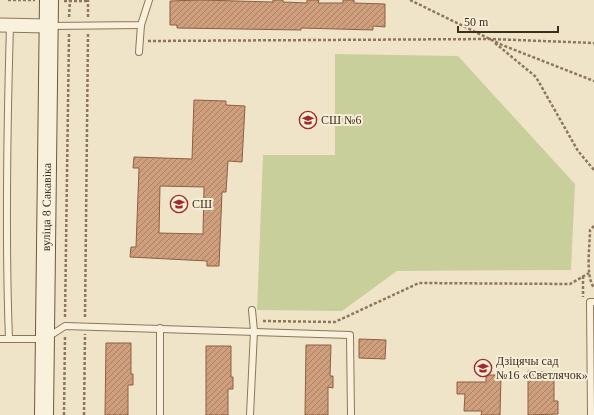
<svg xmlns="http://www.w3.org/2000/svg" width="594" height="415" viewBox="0 0 594 415" font-family="Georgia,serif">
	<style>
		.garden { fill: #c9cf9b }
		.building { fill: url(#building-hatch); stroke: #8d5f41; fill-rule: evenodd }
		.lines { fill: none; stroke-linecap: round; stroke-linejoin: round }
		.service-casing { stroke: #8d765c; stroke-width: 8 }
		.minor-casing { stroke: #8d765c; stroke-width: 15 }
		.secondary-casing { stroke: #6f573f; stroke-width: 20 }
		.path { stroke: #8d765c; stroke-width: 2.5; stroke-dasharray: 3 2; stroke-linecap: butt }
		.service { stroke: #faf1dc; stroke-width: 6 }
		.minor { stroke: #faf1dc; stroke-width: 13 }
		.secondary { stroke: #faf1dc; stroke-width: 18 }
		.labels { text-anchor: middle; stroke-width: 4; stroke-linejoin: round; paint-order: stroke }
		.poi-label { font-size: 12px; fill: #3d2e20; stroke: #f7eed8; text-anchor: start }
		.street-label { font-size: 12px; fill: #3d2e20; stroke: #f7eed8 }
	</style>
	<defs>
		<pattern id="building-hatch" width="6" height="6" patternUnits="userSpaceOnUse"><rect width="6" height="6" fill="#cf9f7d"/><path d="M-1 1l2-2M0 6l6-6M5 7l2-2" fill="none" stroke="#a98266"/></pattern>
	</defs>
	<rect width="100%" height="100%" fill="#f0e4c8"/>
	<path class="garden" d="M 335,54 L 458,56 L 575,184 L 571,270 L 397,271 L 342,311 L 257,310 L 263,155 L 335,155 Z"/>
	<g class="building">
		<path d="M 200,0 L 273,2 L 273,0 L 283,0 L 283,2 L 307,3 L 307,0 L 319,0 L 318,3 L 343,3 L 343,0 L 354,0 L 354,3 L 385,4 L 385,27 L 373,26 L 373,30 L 301,28 L 301,30 L 177,28 L 177,25 L 170,25 L 170,1 Z"/>
		<path d="M 194,100 L 226,101 L 226,105 L 245,106 L 242,162 L 228,161 L 226,192 L 222,192 L 219,266 L 207,266 L 207,261 L 130,257 L 131,247 L 136,247 L 139,168 L 133,168 L 134,157 L 192,159 ZM 160,186 L 204,187 L 203,234 L 159,233 Z"/>
		<path d="M 359,339 L 386,340 L 385,359 L 359,358 Z"/>
		<path d="M 106,343 L 131,343 L 131,374 L 133,374 L 133,385 L 128,385 L 128,415 L 105,415 Z"/>
		<path d="M 306,345 L 331,345 L 330,376 L 333,376 L 333,388 L 328,387 L 328,415 L 305,415 Z"/>
		<path d="M 206,346 L 231,346 L 231,377 L 233,377 L 233,389 L 228,389 L 228,415 L 206,415 Z"/>
		<path d="M 528,371 L 554,372 L 554,401 L 558,401 L 558,414 L 528,415 Z"/>
		<path d="M 486,375 L 501,375 L 500,415 L 481,415 L 482,411 L 464,411 L 465,394 L 457,394 L 457,382 L 486,382 Z"/>
	</g>
	<g class="lines">
		<defs>
			<g id="service">
				<path d="M 50,26 L 141,25 L 149,0"/>
				<path d="M 139,52 L 141,25"/>
				<path d="M 0,339 L 45,339 L 65,326 L 350,335 L 351,415"/>
				<path d="M 9,339 C 5,235 7,130 10,25"/>
				<path d="M 160,415 L 160,328"/>
				<path d="M 250,415 L 254,331 L 252,310"/>
				<path d="M 591,415 L 590,302 L 594,302"/>
			</g>
			<path id="minor" d="M 0,25 L 48,26"/>
			<g id="secondary">
				<path id="s1" d="M 44,415 L 49,0"/>
			</g>
		</defs>
		<use href="#service" class="service-casing"/>
		<use href="#minor" class="minor-casing"/>
		<use href="#secondary" class="secondary-casing"/>
		<g class="path">
			<path d="M 8,0 L 35,0"/>
			<path d="M 410,0 L 502,45 L 594,81"/>
			<path d="M 64,1 L 88,1"/>
			<path d="M 69,17 L 70,0"/>
			<path d="M 88,17 L 88,0"/>
			<path d="M 148,41 L 491,39 L 594,43"/>
			<path d="M 495,43 L 536,77 L 578,151 L 594,170"/>
			<path d="M 594,226 L 590,230 C 590,246 585,275 594,288"/>
			<path d="M 583,276 L 583,297"/>
			<path d="M 65,317 L 69,34"/>
			<path d="M 85,317 L 88,34"/>
			<path d="M 263,321 L 335,322 L 419,283 L 570,284 L 589,273"/>
			<path d="M 64,415 L 65,336"/>
			<path d="M 84,415 L 85,334"/>
		</g>
		<use href="#service" class="service"/>
		<use href="#minor" class="minor"/>
		<use href="#secondary" class="secondary"/>
	</g>
	<defs>
		<symbol id="school-ring" viewBox="-11 -11 22 22"><circle r="9.5" fill="#f7eed8" stroke="#9e2a2b" stroke-width="1.5"/><path d="M0-5L7-2L0 1L-7-2ZM-4 1L0 2.5L4 1V4Q0 6-4 4Z" fill="#9e2a2b"/></symbol>
	</defs>
	<g fill-rule="evenodd">
		<use href="#school-ring" x="298" y="110" width="20" height="20"/>
		<use href="#school-ring" x="169" y="194" width="20" height="20"/>
		<use href="#school-ring" x="473" y="358" width="20" height="20"/>
	</g>
	<g class="labels">
		<g class="poi-label">
			<text x="321" y="124">СШ №6</text>
			<text x="192" y="208">СШ</text>
			<text x="496" y="365">Дзіцячы сад<tspan x="496" dy="14">№16 «Светлячок»</tspan></text>
		</g>
		<g class="street-label">
			<text dy="4" stroke="none"><textPath href="#s1" startOffset="208">вуліца 8 Сакавіка</textPath></text>
		</g>
	</g>
	<path d="M458 26v6h100v-6" fill="none" stroke="#3d2e20" stroke-width="2"/>
	<text x="464" y="26" font-size="12" fill="#3d2e20" stroke="#f7eed8" stroke-width="3" paint-order="stroke">50 m</text>
</svg>
